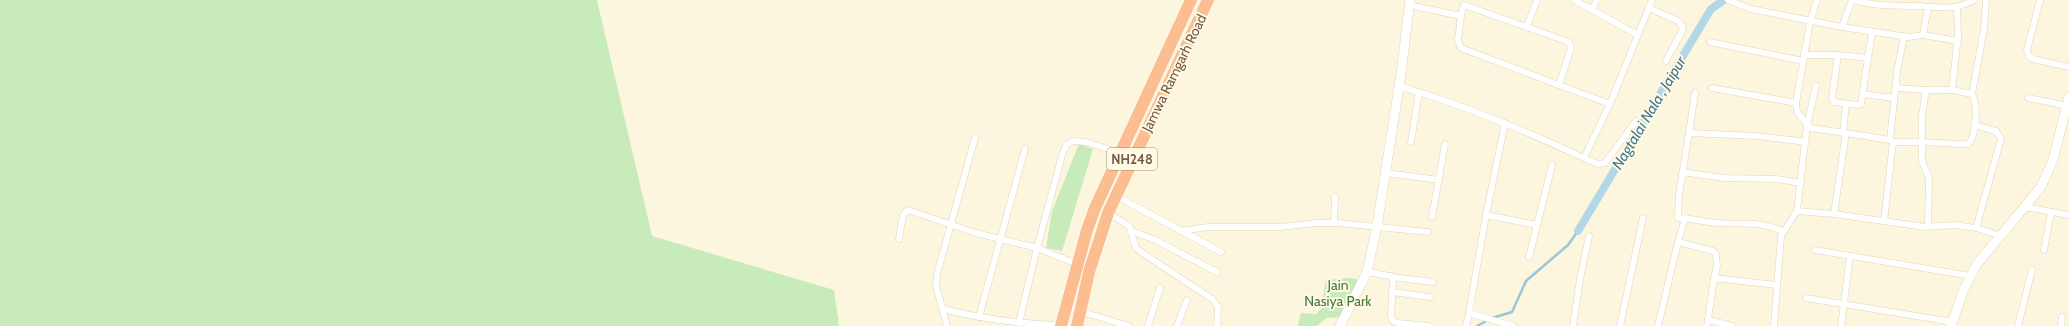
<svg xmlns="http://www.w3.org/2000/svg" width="2069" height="326" viewBox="0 0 2069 326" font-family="Cabin,sans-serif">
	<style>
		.green { fill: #c8ebbc }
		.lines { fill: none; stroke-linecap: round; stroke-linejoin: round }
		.stream { stroke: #98c6da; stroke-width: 2.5 }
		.canal { stroke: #b2d8e7; stroke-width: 8 }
		.street-casing { stroke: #e2d3ba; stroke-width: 7 }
		.secondary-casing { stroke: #e7d5b7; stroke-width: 10 }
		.highway-casing { stroke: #fff; stroke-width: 13 }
		.street { stroke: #fff; stroke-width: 6 }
		.secondary { stroke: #fff; stroke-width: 9 }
		.highway { stroke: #fcbd91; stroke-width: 12 }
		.labels { text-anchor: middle; stroke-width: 4; stroke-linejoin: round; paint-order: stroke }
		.shield { fill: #fff9e6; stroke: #9e8c75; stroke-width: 1 }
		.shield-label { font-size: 13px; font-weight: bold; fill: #745d45 }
		.street-label { font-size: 14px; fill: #745d45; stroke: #fff9e6 }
		.park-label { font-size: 14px; fill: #457b3c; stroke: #fff9e6 }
		.water-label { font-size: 15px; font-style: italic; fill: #417891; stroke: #fff9e6 }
	</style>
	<rect width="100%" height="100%" fill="#fdf6de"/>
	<g class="green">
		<path d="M 0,0 L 597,0 L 652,236 L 834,290 L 839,326 L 0,326 Z"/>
		<path d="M 1079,144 L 1093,149 L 1062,251 L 1046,248 L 1052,211 Z"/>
		<path d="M 1349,278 L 1363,280 L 1342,317 L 1326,318 L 1317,326 L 1298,326 L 1301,313 L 1316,314 L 1321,309 L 1326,280 Z"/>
	</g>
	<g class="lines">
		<path class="stream" d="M 1477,326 L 1492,318 L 1512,312 L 1526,281 L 1568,245 L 1578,231"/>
		<path class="canal" d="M 1578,231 L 1711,9 L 1724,0"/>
		<defs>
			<g id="street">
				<path d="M 1574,0 L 1638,35"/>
				<path d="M 1728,0 L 1751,9 L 1842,27"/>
				<path d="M 1852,0 L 1842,27 L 1908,37 L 1923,35 L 1928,7"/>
				<path d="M 1853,0 C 1875,6 1896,6 1919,6 C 1938,7 1955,11 1974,0"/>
				<path d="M 2040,0 L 2027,50 L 2029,56 L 2033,59 L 2069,67"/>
				<path d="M 1409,5 L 1461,16 L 1464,5 L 1569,42 L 1571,48 L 1559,85 L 1461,48 L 1458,40 L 1461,16"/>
				<path d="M 1649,8 L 1678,21 L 1683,27 L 1682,31 L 1666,61"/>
				<path d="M 1592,9 L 1597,0"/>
				<path d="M 1527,26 L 1537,0"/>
				<path d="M 1923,35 L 1958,41"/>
				<path d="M 1710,42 L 1803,61"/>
				<path d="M 1804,55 L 1838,55"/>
				<path d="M 1868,58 L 1838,55 L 1832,98 L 1834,102 L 1858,105 L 1861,104 L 1872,32"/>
				<path d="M 1559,85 L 1610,104"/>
				<path d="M 1399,86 C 1463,105 1524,130 1584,158 L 1610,104 L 1652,0"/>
				<path d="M 1816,86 L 1807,125 L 1797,211 L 1834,214 L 1925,227 L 1955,225 L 1976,228 L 2001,236"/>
				<path d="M 1712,88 L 1796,103 L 1797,112 L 1810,128 L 1846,133"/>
				<path d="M 1896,88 L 1926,90"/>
				<path d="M 1952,90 L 1958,36 L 1957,7"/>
				<path d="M 1863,94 L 1894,98"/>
				<path d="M 1972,94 L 1984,29 L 1986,0"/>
				<path d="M 2028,98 L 2069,106"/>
				<path d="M 1796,103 L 1810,22 L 1817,0"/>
				<path d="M 1505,123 L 1486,215 L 1537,225 L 1552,165"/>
				<path d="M 1974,125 L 1996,131 L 2001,139 L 1976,228"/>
				<path d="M 1689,133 L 1695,93"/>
				<path d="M 1843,133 L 1846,104"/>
				<path d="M 1890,140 L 1897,72 L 1904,36"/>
				<path d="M 1411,142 L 1419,92"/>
				<path d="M 1893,142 C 1908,142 1924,142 1940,143 C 1949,143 1959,145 1968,144 C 1977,136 1978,104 1972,94 L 1952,90 L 1926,90 L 1922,116 L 1922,161 L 1929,178 L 1928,226"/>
				<path d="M 1584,158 L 1598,164 L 1605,163 L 1636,121"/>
				<path d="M 1682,172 L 1724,178 L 1776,179 L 1801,183"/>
				<path d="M 1386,173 L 1439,180"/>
				<path d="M 1116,196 L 1221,252"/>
				<path d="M 2025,207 L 2069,215"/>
				<path d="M 1108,213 L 1129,226 L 1136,248 L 1141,252 L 1212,299 L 1218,307 L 1217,326"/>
				<path d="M 1834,214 L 1846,133 L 1890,140 L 1893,142 L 1884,221"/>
				<path d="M 1486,215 L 1469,313 L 1513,326"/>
				<path d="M 1432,217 L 1445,144"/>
				<path d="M 1685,218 L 1678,242 L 1713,251 L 1716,254 L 1717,266 L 1714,278"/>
				<path d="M 1334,223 L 1335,197"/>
				<path d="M 1132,231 L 1155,240 L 1217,272"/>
				<path d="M 1181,231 L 1208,227 L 1281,227 L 1316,223 L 1338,223 L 1428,232"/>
				<path d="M 1782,231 C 1756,220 1744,225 1718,223 C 1704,222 1691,218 1678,218 L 1679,194 L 1689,133 L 1757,136 L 1806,142"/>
				<path d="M 899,239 L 903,215 L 908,210 L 976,233 L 1037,248 L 1077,264"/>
				<path d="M 1815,250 L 1971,276"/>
				<path d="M 2044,250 L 2051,212"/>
				<path d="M 1529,257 L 1537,225"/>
				<path d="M 1367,272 L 1390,276 L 1393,279 L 1391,316 L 1393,321 L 1398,323 L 1429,326"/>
				<path d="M 1391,277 L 1433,282"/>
				<path d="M 1392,292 L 1430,297"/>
				<path d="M 1806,298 L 1953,322"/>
				<path d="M 1066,307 L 1129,326"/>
				<path d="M 943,309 C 982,319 1021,324 1061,325"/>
				<path d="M 979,317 L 1025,149"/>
				<path d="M 1708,320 L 1732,326"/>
				<path d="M 1019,323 L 1037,248 L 1063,152 L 1067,144 L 1073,141 L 1086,142 L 1120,153"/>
				<path d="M 947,326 L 936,286 L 937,274 L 975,138"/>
				<path d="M 1148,326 L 1160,288"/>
				<path d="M 1177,326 L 1187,300"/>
				<path d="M 1466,326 L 1469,313"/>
				<path d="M 1573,326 L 1580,279 L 1589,236"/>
				<path d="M 1620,326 L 1643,218"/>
				<path d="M 1658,326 L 1678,242"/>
				<path d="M 1707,326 L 1714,278 L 1777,285"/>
				<path d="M 1774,326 L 1781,236 L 1797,211"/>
				<path d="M 1841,326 L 1850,256"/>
				<path d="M 2018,326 L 2032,270"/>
				<path d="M 2061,326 L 2062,317"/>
			</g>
			<g id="secondary">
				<path d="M 1340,326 L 1367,272 L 1377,226 L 1401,74 L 1410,0"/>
				<path d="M 1951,326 L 1964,289 L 1977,264 L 2041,187 L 2053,160 L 2069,97"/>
			</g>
			<g id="highway">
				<path d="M 1061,326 L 1087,230 L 1095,208 L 1191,0"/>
				<path d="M 1077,326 L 1089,272 L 1108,213 L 1208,0"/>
			</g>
		</defs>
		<use href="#street" class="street-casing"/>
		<use href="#secondary" class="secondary-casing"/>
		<use href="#highway" class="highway-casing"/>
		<use href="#street" class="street"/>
		<use href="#secondary" class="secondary"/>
		<use href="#highway" class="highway"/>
	</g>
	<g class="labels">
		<rect class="shield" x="1107" y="148" width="50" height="22" rx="3"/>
		<g class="shield-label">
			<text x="1132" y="164">NH248</text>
		</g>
		<g class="street-label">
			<text transform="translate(1174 73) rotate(-64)" y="5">Jamwa Ramgarh Road</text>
		</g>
		<g class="park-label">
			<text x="1338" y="290">Jain<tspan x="1338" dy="16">Nasiya Park</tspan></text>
		</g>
		<g class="water-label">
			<text transform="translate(1649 113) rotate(-59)" y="5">Nagtalai Nala , Jaipur</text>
		</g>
	</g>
</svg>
